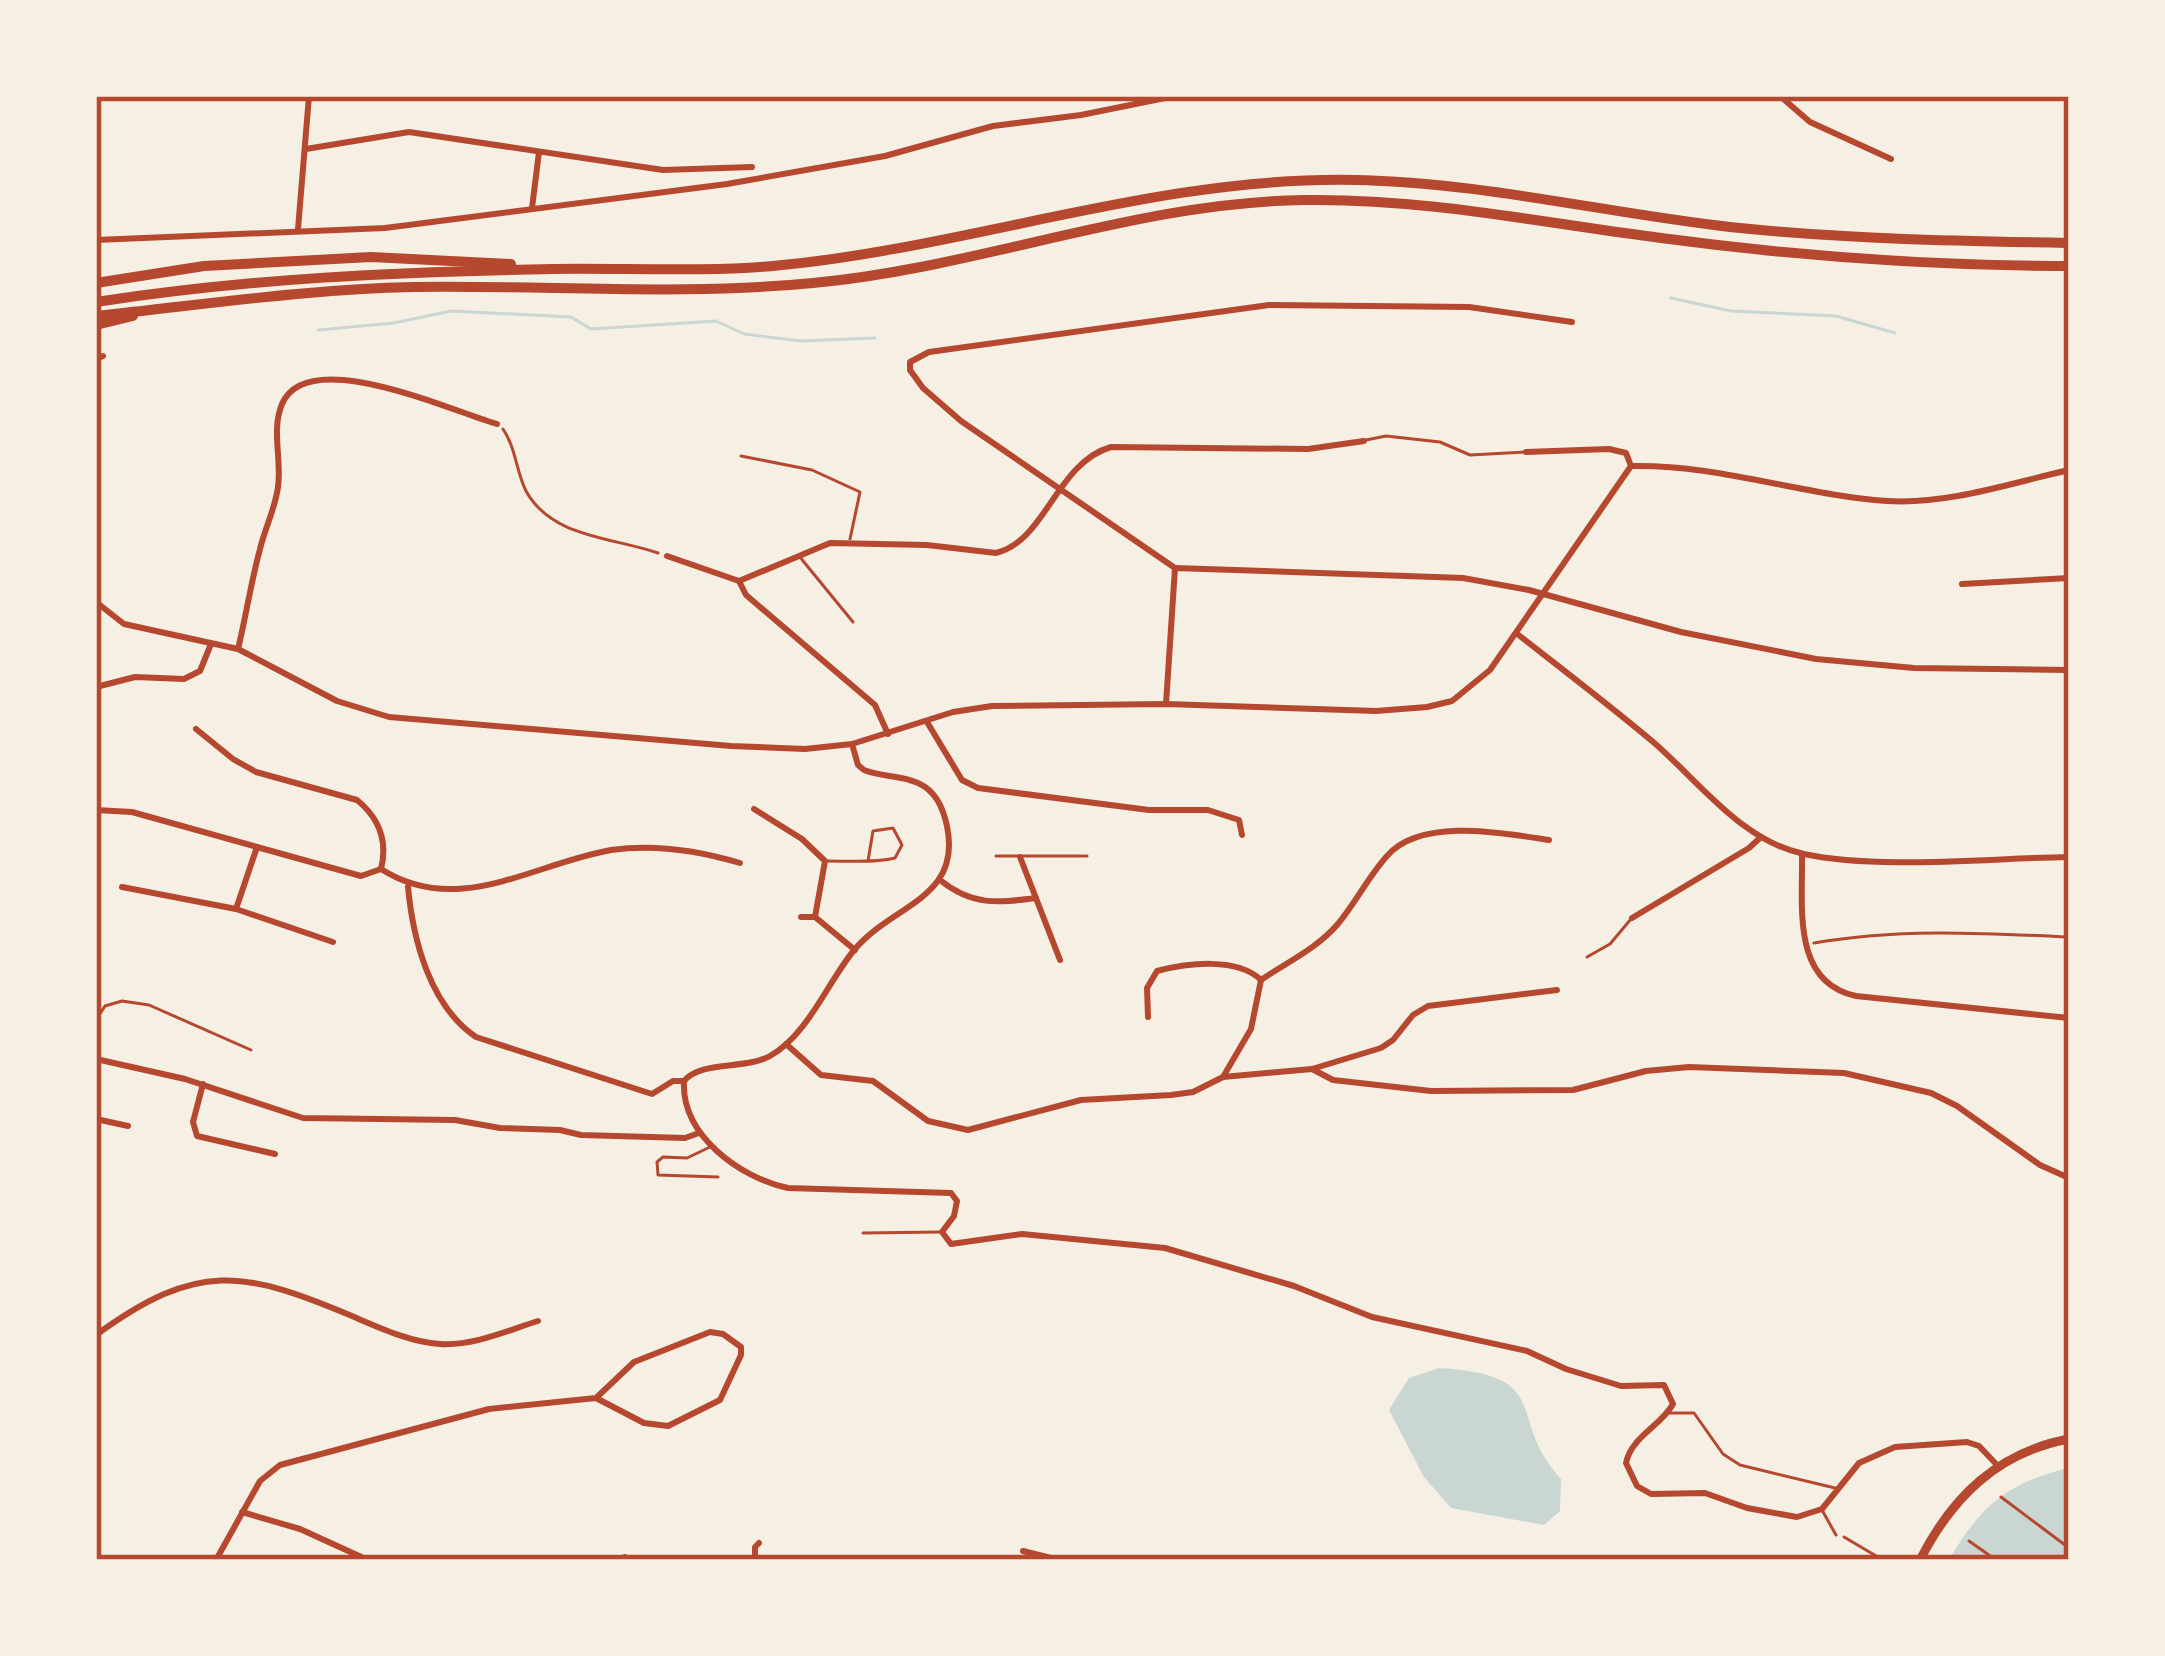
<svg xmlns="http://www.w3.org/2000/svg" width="2165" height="1656" viewBox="0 0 2165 1656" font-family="'PT Sans',sans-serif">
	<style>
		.water { fill: #c9d6d2 }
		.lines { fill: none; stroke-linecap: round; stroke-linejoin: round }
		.stream { stroke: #c9d6d2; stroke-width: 3 }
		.path { stroke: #b5482f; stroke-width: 3 }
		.service { stroke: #b5482f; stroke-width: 3 }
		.minor { stroke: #b5482f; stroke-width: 6 }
		.tertiary { stroke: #b5482f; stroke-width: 6 }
		.primary { stroke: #b5482f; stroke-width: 9 }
		.motorway { stroke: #b5482f; stroke-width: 10 }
		.neatline { fill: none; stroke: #b5482f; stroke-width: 4.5 }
	</style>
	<rect width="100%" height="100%" fill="#f6efe4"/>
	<g class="water">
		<path d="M 1439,1368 C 1557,1375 1504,1417 1561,1479 L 1560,1511 L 1544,1525 L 1451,1508 L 1424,1477 L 1389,1410 L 1409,1378 Z"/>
		<path d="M 2069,1468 L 2069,1560 L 1949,1560 C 1980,1506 2008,1482 2069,1468 Z"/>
	</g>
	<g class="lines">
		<g class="stream">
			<path d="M 1671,298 L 1731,311 L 1836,316 L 1895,333"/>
			<path d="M 318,330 L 394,323 L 451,311 L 571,317 L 591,329 L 716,321 L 744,334 L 801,341 L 875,338"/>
		</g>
		<g class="path">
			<path d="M 503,429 C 516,448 516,471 526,491 C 552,538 612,537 658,553"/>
			<path d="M 1814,943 C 1899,928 1984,933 2069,937"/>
			<path d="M 2001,1497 L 2065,1545"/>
			<path d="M 1844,1537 L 1883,1560"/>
			<path d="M 1969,1541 L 1996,1560"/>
		</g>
		<g class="service">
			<path d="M 1366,440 L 1386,436 L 1440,442 L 1470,455 L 1526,452"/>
			<path d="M 741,456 L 812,470 L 860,492 L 850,539"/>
			<path d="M 799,556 L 853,622"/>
			<path d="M 996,856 L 1087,856"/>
			<path d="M 827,861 C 849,861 874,863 895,858 L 902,845 L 893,828 L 873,831 L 868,861"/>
			<path d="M 1587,957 L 1610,944 L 1631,919"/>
			<path d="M 96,1020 L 105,1006 L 122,1001 L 149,1005 L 251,1050"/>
			<path d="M 710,1147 L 687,1158 L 663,1157 L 657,1162 L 658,1175 L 718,1177"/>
			<path d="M 863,1233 L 940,1232"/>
			<path d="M 1668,1413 L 1694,1413 L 1723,1454 L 1740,1465 L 1835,1488"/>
			<path d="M 1822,1510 L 1836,1535"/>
		</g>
		<g class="minor">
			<path d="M 1780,96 L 1810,122 L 1891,159"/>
			<path d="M 306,149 L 409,132 L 663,170 L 752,167"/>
			<path d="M 532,208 L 539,152"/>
			<path d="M 298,229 L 309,96"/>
			<path d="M 96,240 L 385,228 L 727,184 L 885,156 L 993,126 L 1081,115 L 1175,96"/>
			<path d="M 96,359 L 103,356"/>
			<path d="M 1526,452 L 1609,449 L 1626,453 L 1631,466"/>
			<path d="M 1631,466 C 1718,464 1801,495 1887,501 C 1947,505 2011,483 2069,470"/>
			<path d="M 667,556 L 739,581 L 830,543 L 927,545 L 996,553 C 1046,541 1056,463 1111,447 L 1308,449 L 1364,441"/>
			<path d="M 1175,568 L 961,421 L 923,388 L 910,370 L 910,362 L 929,352 L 1269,305 L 1469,307 L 1572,322"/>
			<path d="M 739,581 L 746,595 L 875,705 L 888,734"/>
			<path d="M 1962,584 L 2069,578"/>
			<path d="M 1516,633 C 1562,669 1608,704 1652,741 C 1699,781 1741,841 1804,854 C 1878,870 1991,858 2069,857"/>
			<path d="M 238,649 C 246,616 251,582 260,549 C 265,528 275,509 278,487 C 282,460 271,430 282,404 C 307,344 451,411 497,424"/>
			<path d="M 96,687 L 135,677 L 184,679 L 200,671 L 211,644"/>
			<path d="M 1166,704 L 1175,568 L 1463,578 L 1529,590 L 1681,632 L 1816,659 L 1914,668 L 2069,670"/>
			<path d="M 927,722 L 962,780 L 978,788 L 1149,810 L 1208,810 L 1239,820 L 1242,835"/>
			<path d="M 196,729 L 233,759 L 256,772 L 357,800 C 379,818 388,841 381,869"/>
			<path d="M 754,809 L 802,839 L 825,861 L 815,917 L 855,950"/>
			<path d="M 96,810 L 132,812 L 257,847"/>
			<path d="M 1802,854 C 1803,906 1791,982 1856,996 L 2069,1018"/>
			<path d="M 1020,857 L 1060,960"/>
			<path d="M 940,880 C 972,906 997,903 1036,898"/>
			<path d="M 122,887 L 236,909"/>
			<path d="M 408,887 C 413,940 430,1006 476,1037 L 652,1094 L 673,1081 L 684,1081 C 702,1060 745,1070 770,1056 C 808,1035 828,981 855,949 C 893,904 962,899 947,826 C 943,808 936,791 918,783 C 901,775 881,777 864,770 L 858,765 L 852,744 L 953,712 L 992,706 L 1166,704 L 1376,711 L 1427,707 L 1452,701 L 1490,670 L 1631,466"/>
			<path d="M 801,917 L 815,917"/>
			<path d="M 1632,918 L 1749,848 L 1761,837"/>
			<path d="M 333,942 L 236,909 L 257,847 L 361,876 L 381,869 C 458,918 532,864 611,850 C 653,844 700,851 740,863"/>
			<path d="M 1148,1017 L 1147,988 L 1157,971 C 1188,963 1237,957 1261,980"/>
			<path d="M 786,1044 L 821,1075 L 873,1081 L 928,1121 L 968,1130 L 1081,1100 L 1171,1095 L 1193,1092 L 1223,1077 L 1312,1069 L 1381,1048 L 1393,1040 L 1413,1015 L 1428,1006 L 1557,990"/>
			<path d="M 96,1059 L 185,1079 L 303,1118 L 455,1120 L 500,1128 L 560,1130 L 581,1135 L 685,1138 L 699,1133"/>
			<path d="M 1312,1069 L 1333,1080 L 1431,1091 L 1573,1090 L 1646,1071 L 1689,1067 L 1844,1073 L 1931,1093 L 1957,1106 L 2040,1165 L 2069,1178"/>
			<path d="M 1223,1077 L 1251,1029 L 1261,980 C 1287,962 1316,949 1337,925 C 1355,904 1368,877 1387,856 C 1421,817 1503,833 1549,840"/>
			<path d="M 684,1081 C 681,1135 740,1178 788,1188 L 951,1193 L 957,1201 L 954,1216 L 942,1232 L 951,1244 L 1022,1234 L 1165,1248 L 1294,1286 L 1372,1317 L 1527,1351 L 1566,1369 L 1621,1386 L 1664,1385 L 1673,1404 C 1661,1426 1631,1437 1626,1463 L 1637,1486 L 1651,1494 L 1705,1493 L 1747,1508 L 1797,1517 L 1822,1509 L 1859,1463 L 1895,1447 L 1967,1442 L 1979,1446 L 1998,1466"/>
			<path d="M 203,1084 L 193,1122 L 197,1136 L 275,1154"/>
			<path d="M 96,1119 L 128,1126"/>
			<path d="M 96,1335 C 198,1261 242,1270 352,1316 C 380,1328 410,1342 440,1344 C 474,1346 506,1331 538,1321"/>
			<path d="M 242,1512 L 300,1529 L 368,1560"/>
			<path d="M 1023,1551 L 1059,1560"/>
			<path d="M 216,1560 L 260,1481 L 280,1465 L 489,1409 L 596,1398 L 644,1423 L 668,1426 L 720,1400 L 741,1355 L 741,1347 L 723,1334 L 710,1332 L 634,1362 L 596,1398"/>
			<path d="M 618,1560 L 625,1557"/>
			<path d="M 755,1560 L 755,1547 L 759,1543"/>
		</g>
		<path class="tertiary" d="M 96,602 L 124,624 L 238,649 L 337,701 L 389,717 L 731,746 L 805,749 L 852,744"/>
		<path class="primary" d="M 1920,1560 C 1952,1497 1998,1452 2069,1439"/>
		<g class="motorway">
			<path d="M 96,283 L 204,266 L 371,257 L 511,264"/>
			<path d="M 96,302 C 253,278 395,272 553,269 C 627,268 700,272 773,266 C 969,248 1156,176 1354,180 C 1481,182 1605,213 1730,227 C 1842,239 1956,241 2069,243"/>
			<path d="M 96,316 C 202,305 307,289 414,287 C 547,285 680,296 813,283 C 978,268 1137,202 1304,200 C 1425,198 1542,223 1661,238 C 1796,256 1933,266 2069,266"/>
			<path d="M 96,325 L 133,316"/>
		</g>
	</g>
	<rect width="2165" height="1656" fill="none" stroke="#f6efe4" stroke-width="198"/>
	<rect x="99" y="99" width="1967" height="1458" class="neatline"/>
</svg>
